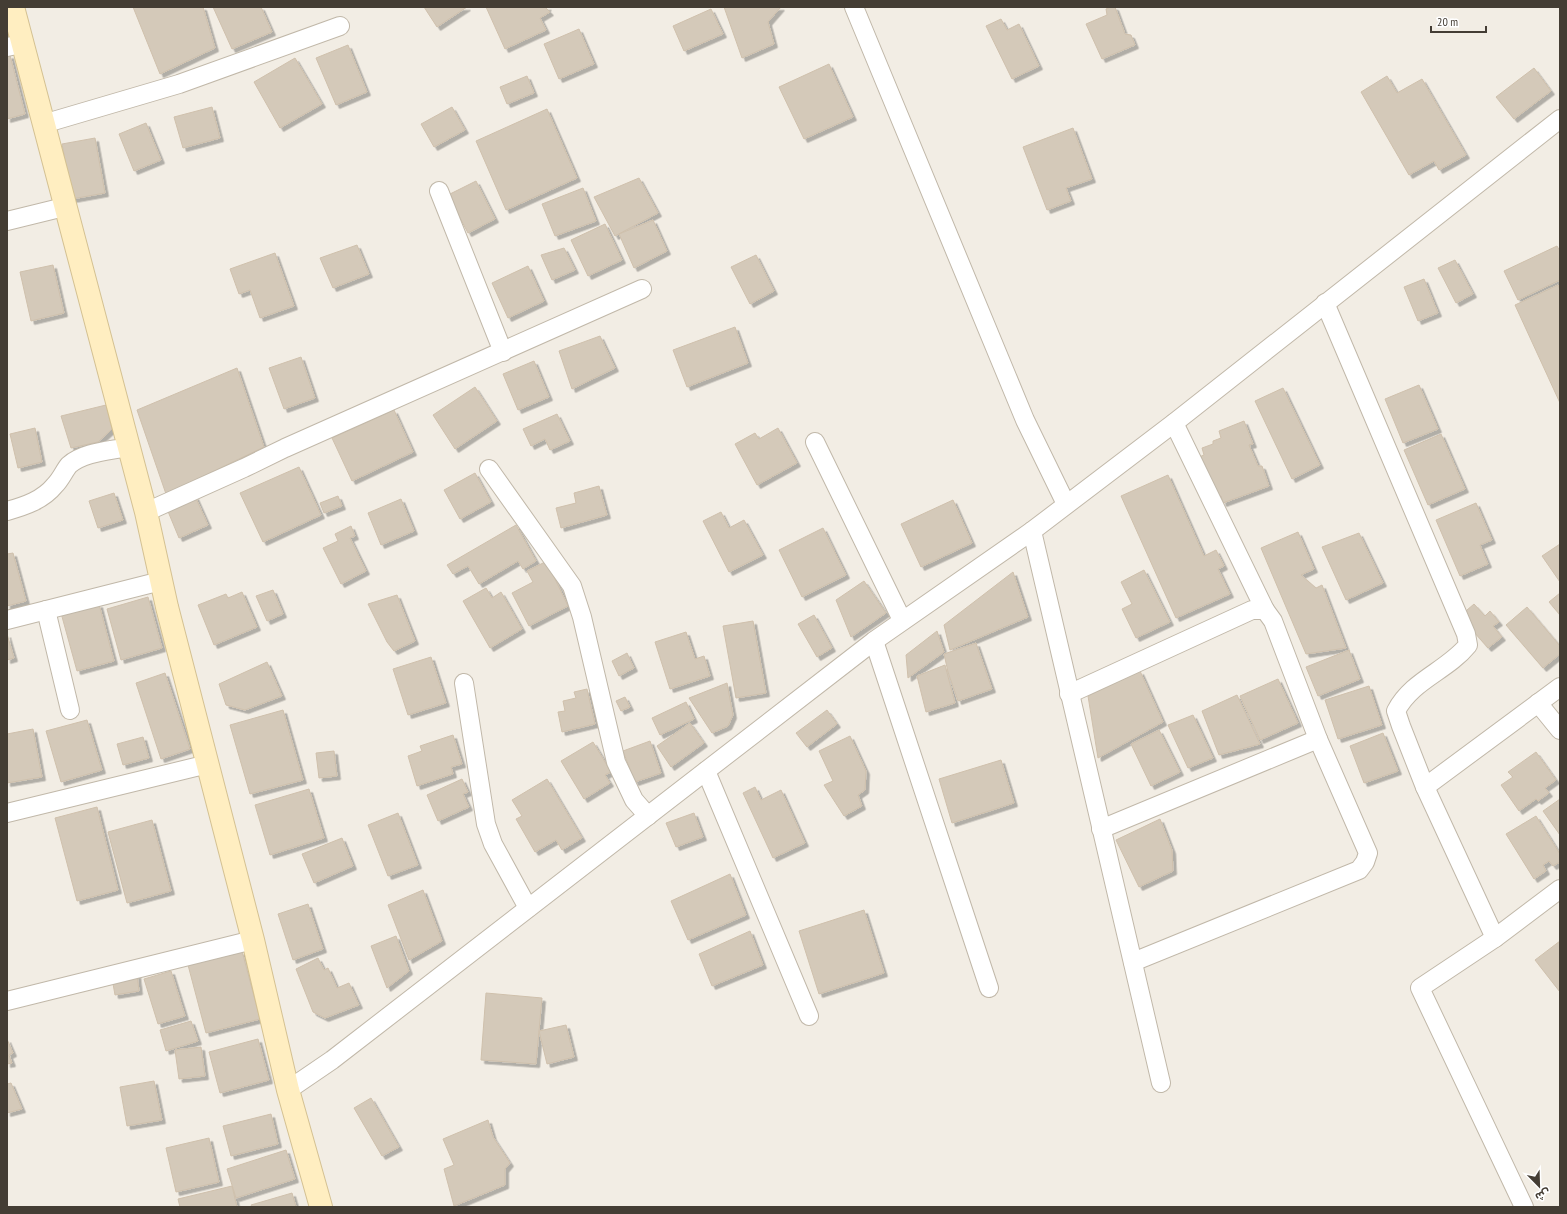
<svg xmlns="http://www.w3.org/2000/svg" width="1567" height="1214" viewBox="0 0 1567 1214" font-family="'PT Sans Narrow','Noto Sans Arabic',sans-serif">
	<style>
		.building { fill: #d4c9b9; stroke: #cfc0ac; filter: url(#shadow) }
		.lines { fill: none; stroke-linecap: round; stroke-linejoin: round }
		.street-casing { stroke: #c1b8a9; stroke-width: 20 }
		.secondary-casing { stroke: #d4c192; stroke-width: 24 }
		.street { stroke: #fff; stroke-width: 18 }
		.secondary { stroke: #ffeec1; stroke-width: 22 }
	</style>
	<defs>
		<filter id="shadow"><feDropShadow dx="3.5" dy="3.5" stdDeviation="0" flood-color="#0004"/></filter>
	</defs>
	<rect width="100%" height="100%" fill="#f2ede4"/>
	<g class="building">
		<path d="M 133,7 L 203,7 L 215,48 L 160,74 Z"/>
		<path d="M 213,7 L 261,7 L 272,32 L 232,49 Z"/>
		<path d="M 424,7 L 467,7 L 437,27 Z"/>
		<path d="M 486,7 L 548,7 L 546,8 L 550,12 L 540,18 L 546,30 L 505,49 Z"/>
		<path d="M 724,7 L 781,7 L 768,22 L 774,44 L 742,58 Z"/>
		<path d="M 1110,7 L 1115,7 L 1125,34 L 1131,35 L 1135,45 L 1102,59 L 1086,24 L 1107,15 L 1106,9 Z"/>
		<path d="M 711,9 L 723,34 L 684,51 L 673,26 Z"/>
		<path d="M 1001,19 L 1007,30 L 1019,24 L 1039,66 L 1012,79 L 986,26 Z"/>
		<path d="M 579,29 L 594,64 L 559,79 L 544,44 Z"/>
		<path d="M 348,45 L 367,92 L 336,105 L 316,58 Z"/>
		<path d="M 10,55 L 25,114 L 7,119 L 7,56 Z"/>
		<path d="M 295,58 L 322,104 L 280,128 L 254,82 Z"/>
		<path d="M 829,64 L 853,117 L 804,139 L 779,87 Z"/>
		<path d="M 1534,68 L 1551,91 L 1514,119 L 1496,97 Z"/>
		<path d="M 527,76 L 534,93 L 507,104 L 500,87 Z"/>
		<path d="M 1387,76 L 1397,93 L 1422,79 L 1466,155 L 1439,170 L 1434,161 L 1409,175 L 1361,92 Z"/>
		<path d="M 212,107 L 220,138 L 183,148 L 174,117 Z"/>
		<path d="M 452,107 L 465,130 L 434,147 L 421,124 Z"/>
		<path d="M 547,109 L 577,178 L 506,210 L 476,141 Z"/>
		<path d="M 146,123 L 161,160 L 134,171 L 119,134 Z"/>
		<path d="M 1073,128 L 1092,179 L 1066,188 L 1071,201 L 1047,210 L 1023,147 Z"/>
		<path d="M 95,138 L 105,193 L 72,199 L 62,144 Z"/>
		<path d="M 639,178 L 658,213 L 615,236 L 594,197 Z"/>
		<path d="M 476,181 L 495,219 L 468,233 L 448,195 Z"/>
		<path d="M 583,188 L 596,221 L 555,236 L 542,204 Z"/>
		<path d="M 653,220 L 667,251 L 634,268 L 619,234 Z"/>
		<path d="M 605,224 L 622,260 L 588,276 L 571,240 Z"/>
		<path d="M 357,245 L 369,274 L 333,288 L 320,258 Z"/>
		<path d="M 1557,246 L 1560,251 L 1560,280 L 1518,300 L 1504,271 Z"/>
		<path d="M 564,248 L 575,270 L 552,280 L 541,255 Z"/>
		<path d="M 275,253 L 294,306 L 260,318 L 250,290 L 239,294 L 230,269 Z"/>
		<path d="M 756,255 L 774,291 L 750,304 L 731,267 Z"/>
		<path d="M 1455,260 L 1473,294 L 1456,303 L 1438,268 Z"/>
		<path d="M 53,265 L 64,313 L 31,321 L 20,272 Z"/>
		<path d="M 528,266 L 544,301 L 508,318 L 492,283 Z"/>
		<path d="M 1424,279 L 1438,313 L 1418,321 L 1404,287 Z"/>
		<path d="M 1558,285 L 1560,290 L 1560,403 L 1515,305 Z"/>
		<path d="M 735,327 L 748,363 L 687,387 L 673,350 Z"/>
		<path d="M 600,336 L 615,368 L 572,389 L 559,351 Z"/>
		<path d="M 301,357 L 315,398 L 284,409 L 269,368 Z"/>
		<path d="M 534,361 L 549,397 L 518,410 L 503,374 Z"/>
		<path d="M 237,368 L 264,447 L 166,494 L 137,410 Z"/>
		<path d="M 1419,385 L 1438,429 L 1403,443 L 1385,399 Z"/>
		<path d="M 475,387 L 497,421 L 455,449 L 433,415 Z"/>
		<path d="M 1283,388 L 1320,465 L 1292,479 L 1255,401 Z"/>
		<path d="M 106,405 L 112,429 L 98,442 L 71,448 L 61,416 Z"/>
		<path d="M 394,410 L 413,452 L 352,481 L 332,438 Z"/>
		<path d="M 557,414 L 570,441 L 550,450 L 545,439 L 531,446 L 523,429 Z"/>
		<path d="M 1244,421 L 1253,444 L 1249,445 L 1258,466 L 1262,466 L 1269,486 L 1223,503 L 1221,496 L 1214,498 L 1199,457 L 1204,455 L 1202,448 L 1213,444 L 1213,441 L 1221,438 L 1219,431 Z"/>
		<path d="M 35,428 L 42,462 L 18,468 L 10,434 Z"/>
		<path d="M 778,428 L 797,463 L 757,485 L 735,444 L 755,433 L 759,439 Z"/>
		<path d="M 1441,434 L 1465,489 L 1428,505 L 1404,450 Z"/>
		<path d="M 299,467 L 321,515 L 263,542 L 240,493 Z"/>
		<path d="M 475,473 L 491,502 L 460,519 L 444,490 Z"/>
		<path d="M 1168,475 L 1204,556 L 1216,550 L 1224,566 L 1218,569 L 1230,594 L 1176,618 L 1121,496 Z"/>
		<path d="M 599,486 L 607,515 L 561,528 L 556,508 L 576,503 L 574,493 Z"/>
		<path d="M 114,493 L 123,520 L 98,528 L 89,501 Z"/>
		<path d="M 195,496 L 208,525 L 179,538 L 167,509 Z"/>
		<path d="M 338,496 L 342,506 L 324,513 L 320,503 Z"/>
		<path d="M 401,499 L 414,531 L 381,545 L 368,513 Z"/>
		<path d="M 953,500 L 972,543 L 921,567 L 901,524 Z"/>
		<path d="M 1476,503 L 1492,540 L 1480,545 L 1488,564 L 1460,576 L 1436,520 Z"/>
		<path d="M 721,512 L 729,528 L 744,520 L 763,555 L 729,572 L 703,521 Z"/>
		<path d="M 516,525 L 536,561 L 523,569 L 518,561 L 479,584 L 468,566 L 453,574 L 447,565 Z"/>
		<path d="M 351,526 L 355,536 L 350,538 L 366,571 L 341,584 L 323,548 L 338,541 L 335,534 Z"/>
		<path d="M 823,528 L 846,575 L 802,597 L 779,550 Z"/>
		<path d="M 1298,532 L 1314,569 L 1301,575 L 1316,588 L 1322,585 L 1346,648 L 1306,654 L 1261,548 Z"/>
		<path d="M 1359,533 L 1383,583 L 1346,600 L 1322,547 Z"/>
		<path d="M 1560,544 L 1560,582 L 1542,556 Z"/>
		<path d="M 13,553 L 26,601 L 7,606 L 7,554 Z"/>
		<path d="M 551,559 L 559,575 L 554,577 L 568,606 L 529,626 L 512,593 L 533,582 L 527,571 Z"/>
		<path d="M 1144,570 L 1170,622 L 1136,638 L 1122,609 L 1132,604 L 1121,582 Z"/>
		<path d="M 1013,572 L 1028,617 L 950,650 L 944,625 Z"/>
		<path d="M 864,581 L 886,613 L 851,637 L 836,600 Z"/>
		<path d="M 486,588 L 492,598 L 501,592 L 522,629 L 490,648 L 463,601 Z"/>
		<path d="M 273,590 L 283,614 L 267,621 L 256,596 Z"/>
		<path d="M 242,592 L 257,627 L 214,645 L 198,605 L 226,594 L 228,598 Z"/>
		<path d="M 1560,593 L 1560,615 L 1549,602 Z"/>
		<path d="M 397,595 L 415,641 L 394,651 L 387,642 L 368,604 Z"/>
		<path d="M 148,597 L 162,648 L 121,660 L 107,609 Z"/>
		<path d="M 99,604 L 114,661 L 77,671 L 61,613 Z"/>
		<path d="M 1474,604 L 1485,616 L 1490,611 L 1499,622 L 1493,626 L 1502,637 L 1488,648 L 1460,616 Z"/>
		<path d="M 1527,607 L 1560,646 L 1560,654 L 1543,668 L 1506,625 Z"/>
		<path d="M 814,615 L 832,648 L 817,657 L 798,624 Z"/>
		<path d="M 753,621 L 766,693 L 736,698 L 723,626 Z"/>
		<path d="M 937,631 L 944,652 L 908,678 L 906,655 Z"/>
		<path d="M 686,632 L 695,659 L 704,656 L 710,676 L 670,689 L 655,642 Z"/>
		<path d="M 7,634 L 14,658 L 7,660 Z"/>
		<path d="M 976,643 L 992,689 L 958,701 L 948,672 L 944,654 Z"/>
		<path d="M 1349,650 L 1360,679 L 1318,696 L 1306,667 Z"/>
		<path d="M 627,653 L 634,668 L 619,676 L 612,661 Z"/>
		<path d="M 431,657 L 446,703 L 408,715 L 393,669 Z"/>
		<path d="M 267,662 L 282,696 L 245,710 L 226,705 L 219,684 Z"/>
		<path d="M 945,665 L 955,703 L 926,712 L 917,676 Z"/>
		<path d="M 1140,671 L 1163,722 L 1098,758 L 1088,696 Z"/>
		<path d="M 165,673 L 190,749 L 161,759 L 136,683 Z"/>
		<path d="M 1278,679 L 1298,723 L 1260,740 L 1240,696 Z"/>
		<path d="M 727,683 L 733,715 L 728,726 L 712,733 L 689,698 Z"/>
		<path d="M 1369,686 L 1382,725 L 1338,739 L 1325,700 Z"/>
		<path d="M 587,689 L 595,724 L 562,732 L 558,712 L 565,711 L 563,701 L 576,698 L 574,692 Z"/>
		<path d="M 1237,695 L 1260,744 L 1219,755 L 1202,711 Z"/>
		<path d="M 625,697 L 630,707 L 621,711 L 616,701 Z"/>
		<path d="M 686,702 L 694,719 L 660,735 L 652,718 Z"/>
		<path d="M 283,710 L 303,780 L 250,794 L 230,725 Z"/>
		<path d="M 827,710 L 837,724 L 807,747 L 796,733 Z"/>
		<path d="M 1193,715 L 1213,758 L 1188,768 L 1168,725 Z"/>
		<path d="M 87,720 L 102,770 L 61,782 L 46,731 Z"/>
		<path d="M 690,723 L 704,743 L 671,767 L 657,746 Z"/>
		<path d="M 33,729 L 42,777 L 7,783 L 7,734 Z"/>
		<path d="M 1159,730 L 1180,772 L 1151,786 L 1131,744 Z"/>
		<path d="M 1383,733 L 1398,771 L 1364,783 L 1350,746 Z"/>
		<path d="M 453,735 L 462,764 L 451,767 L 453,774 L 417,786 L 408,756 L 422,751 L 420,746 Z"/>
		<path d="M 850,736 L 866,771 L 865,790 L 858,795 L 862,806 L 844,816 L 824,785 L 833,781 L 819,751 Z"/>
		<path d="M 143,737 L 149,758 L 123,765 L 117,744 Z"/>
		<path d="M 650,741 L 661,773 L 635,782 L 623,751 Z"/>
		<path d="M 593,742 L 611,772 L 605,775 L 610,783 L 584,799 L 561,761 Z"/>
		<path d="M 334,751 L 337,776 L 319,778 L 316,753 Z"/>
		<path d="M 1536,752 L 1556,780 L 1545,788 L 1549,793 L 1538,801 L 1536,799 L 1519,811 L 1501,785 L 1513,777 L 1508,772 Z"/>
		<path d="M 1001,760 L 1014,803 L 952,823 L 939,779 Z"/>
		<path d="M 462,779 L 468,792 L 463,794 L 469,807 L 438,821 L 427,795 Z"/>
		<path d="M 547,779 L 582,838 L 562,850 L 556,840 L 535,852 L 516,819 L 522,816 L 512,800 Z"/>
		<path d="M 755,787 L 761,800 L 781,790 L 805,843 L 773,858 L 743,793 Z"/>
		<path d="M 309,789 L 324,838 L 270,855 L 255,805 Z"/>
		<path d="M 1560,799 L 1560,835 L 1543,811 Z"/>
		<path d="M 97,807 L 118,890 L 77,901 L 55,818 Z"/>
		<path d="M 398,813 L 418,865 L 388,876 L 368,825 Z"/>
		<path d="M 694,813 L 703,837 L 676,847 L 666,823 Z"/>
		<path d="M 1536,816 L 1560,854 L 1560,862 L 1553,866 L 1549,861 L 1543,865 L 1546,871 L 1534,879 L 1506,834 Z"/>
		<path d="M 1160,819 L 1172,850 L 1173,871 L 1139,887 L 1116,840 Z"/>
		<path d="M 152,820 L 171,891 L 127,903 L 108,832 Z"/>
		<path d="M 342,838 L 353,866 L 314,883 L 302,854 Z"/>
		<path d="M 730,874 L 746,915 L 688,940 L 671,901 Z"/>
		<path d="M 423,890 L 442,941 L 409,960 L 388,905 Z"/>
		<path d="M 308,904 L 323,949 L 293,960 L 278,914 Z"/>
		<path d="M 864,910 L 884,973 L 819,994 L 799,931 Z"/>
		<path d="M 750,931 L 763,965 L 712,986 L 699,954 Z"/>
		<path d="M 396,936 L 409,971 L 387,988 L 371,946 Z"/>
		<path d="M 1560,941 L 1560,992 L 1535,960 Z"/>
		<path d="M 242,951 L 260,1019 L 206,1033 L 188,965 Z"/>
		<path d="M 318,958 L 324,970 L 328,968 L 337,988 L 349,983 L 359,1005 L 325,1018 L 313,1012 L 296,969 Z"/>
		<path d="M 171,971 L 185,1016 L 158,1024 L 144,979 Z"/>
		<path d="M 137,974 L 139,991 L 115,995 L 112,978 Z"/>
		<path d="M 486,993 L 542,998 L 536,1064 L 481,1060 Z"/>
		<path d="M 191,1021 L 198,1041 L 166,1051 L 160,1030 Z"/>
		<path d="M 566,1025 L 574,1057 L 547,1064 L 539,1031 Z"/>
		<path d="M 7,1039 L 13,1053 L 9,1055 L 12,1063 L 7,1064 Z"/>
		<path d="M 258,1039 L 269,1080 L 220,1093 L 209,1052 Z"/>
		<path d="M 201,1047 L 205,1076 L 179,1079 L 175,1050 Z"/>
		<path d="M 154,1081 L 162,1120 L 127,1126 L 120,1087 Z"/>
		<path d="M 11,1083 L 22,1109 L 7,1113 L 7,1084 Z"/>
		<path d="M 371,1098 L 399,1147 L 382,1156 L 354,1108 Z"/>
		<path d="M 271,1114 L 278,1144 L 231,1156 L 223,1126 Z"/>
		<path d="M 488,1120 L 493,1137 L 510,1163 L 505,1169 L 505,1185 L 454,1206 L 444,1169 L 454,1165 L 443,1139 Z"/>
		<path d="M 209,1138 L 219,1182 L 176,1192 L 166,1148 Z"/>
		<path d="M 286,1150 L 295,1179 L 236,1198 L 227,1169 Z"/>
		<path d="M 232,1186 L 237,1207 L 180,1207 L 178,1199 Z"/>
		<path d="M 292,1193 L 296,1207 L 252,1207 L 251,1205 Z"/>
	</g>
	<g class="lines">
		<defs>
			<g id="street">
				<path d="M 854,7 L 1025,420 L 1066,504"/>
				<path d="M 7,47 L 21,44"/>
				<path d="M 43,124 L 179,84 L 340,26"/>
				<path d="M 439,191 L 503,352"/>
				<path d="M 7,221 L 64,207"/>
				<path d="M 1325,303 L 1466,634 L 1468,645 C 1447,671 1412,680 1396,711 L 1401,726 L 1425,787 L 1495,938"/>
				<path d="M 1174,423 L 1265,610"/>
				<path d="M 815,442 L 902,620"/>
				<path d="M 489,469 L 572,586 L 582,617 L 616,762 L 634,800 L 648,816"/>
				<path d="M 7,511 C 25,506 43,500 55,485 C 61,479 64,471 69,465 C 84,452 109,451 128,447"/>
				<path d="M 146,512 L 244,468 L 285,448 L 642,289"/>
				<path d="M 1032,531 L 1161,1083"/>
				<path d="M 46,610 L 70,710"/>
				<path d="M 7,620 L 161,581"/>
				<path d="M 874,641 L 989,988"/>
				<path d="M 464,683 L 486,824 L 493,844 L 528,908"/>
				<path d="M 1069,694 L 1252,610 L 1265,610 L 1273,621 L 1318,739 L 1368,853 L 1365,862 L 1359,870 L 1133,962"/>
				<path d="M 1538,703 L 1560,730"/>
				<path d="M 706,771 L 809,1016"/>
				<path d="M 1425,787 L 1560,687"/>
				<path d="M 7,813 L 208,764"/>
				<path d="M 1101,829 L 1318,739"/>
				<path d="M 7,1001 L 253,940"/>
				<path d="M 288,1090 L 332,1060 L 874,641 L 1032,531 L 1174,423 L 1560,119"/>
				<path d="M 1524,1207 L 1420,988 L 1495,938 L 1560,889"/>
			</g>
			<path id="secondary" d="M 13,7 L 146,512 L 167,607 L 253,940 L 288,1090 L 321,1207"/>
		</defs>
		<use href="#street" class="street-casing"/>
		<use href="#secondary" class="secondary-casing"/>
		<use href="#street" class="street"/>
		<use href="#secondary" class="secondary"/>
	</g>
	<rect width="1567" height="1214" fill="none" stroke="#443d34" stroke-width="16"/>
	<g transform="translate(1539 1186) rotate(157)" stroke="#ffffff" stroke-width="3" paint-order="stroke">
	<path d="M0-3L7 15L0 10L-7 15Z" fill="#443d34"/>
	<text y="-6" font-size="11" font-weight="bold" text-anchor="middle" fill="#443d34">ش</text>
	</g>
	<path d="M1431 26v6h55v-6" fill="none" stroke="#443d34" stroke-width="2"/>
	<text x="1437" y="26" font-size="12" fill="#443d34" stroke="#ffffff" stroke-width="3" paint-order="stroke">20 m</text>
</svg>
